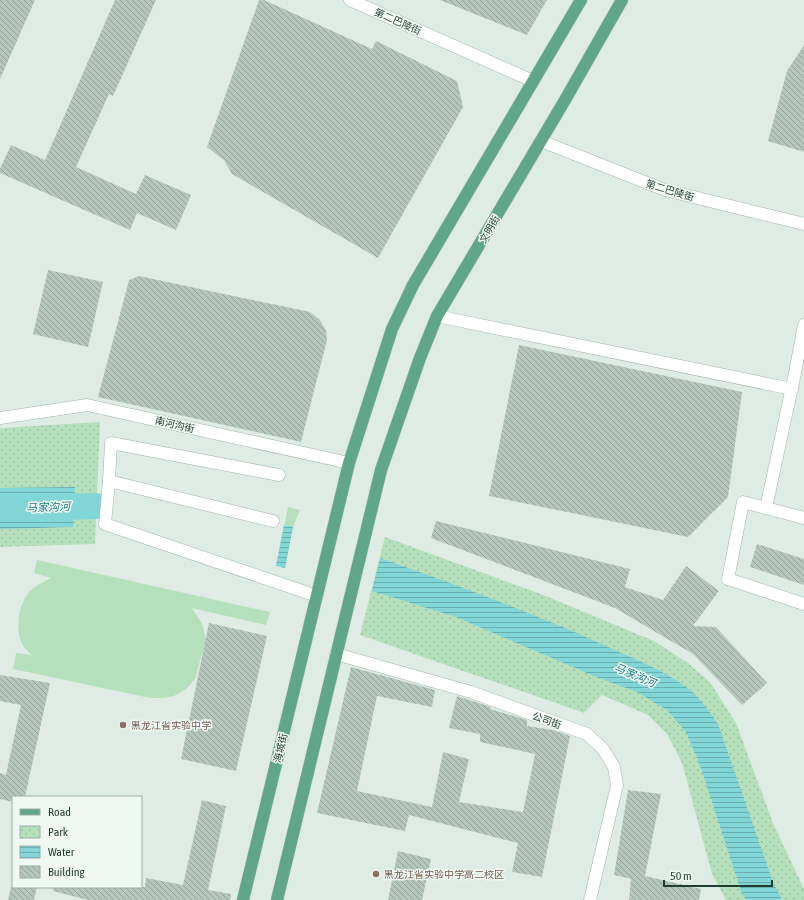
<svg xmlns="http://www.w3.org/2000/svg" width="804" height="900" viewBox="0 0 804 900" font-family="'Asap Condensed','Noto Sans SC',sans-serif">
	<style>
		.grass { fill: #b6e0bb }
		.park { fill: url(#park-dots) }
		.water { fill: url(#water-rules) }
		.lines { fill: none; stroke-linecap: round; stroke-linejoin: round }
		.river { stroke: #82d6d7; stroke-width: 26 }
		.building { fill: url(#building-back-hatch) }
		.minor-casing { stroke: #a2b4ab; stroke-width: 13 }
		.major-casing { stroke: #c0c9c5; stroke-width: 13 }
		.minor { stroke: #fff; stroke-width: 12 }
		.major { stroke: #60a68a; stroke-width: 12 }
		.education-dot { fill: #8d6e63; stroke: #f0f8f3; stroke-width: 1.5 }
		.labels { text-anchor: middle; stroke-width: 3; stroke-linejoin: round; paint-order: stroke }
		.street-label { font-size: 10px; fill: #1f3e31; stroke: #f0f8f3 }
		.education-label { font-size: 10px; fill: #785e54; stroke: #f0f8f3; text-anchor: start }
		.water-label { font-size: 11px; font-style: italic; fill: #137c7f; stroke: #f0f8f3 }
	</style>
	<defs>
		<pattern id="park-dots" width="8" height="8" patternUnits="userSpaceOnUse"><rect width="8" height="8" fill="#b6e0bb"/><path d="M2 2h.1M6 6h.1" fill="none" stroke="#9cc1a1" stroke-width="1.8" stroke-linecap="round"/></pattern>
		<pattern id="water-rules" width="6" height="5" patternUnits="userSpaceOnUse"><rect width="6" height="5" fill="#82d6d7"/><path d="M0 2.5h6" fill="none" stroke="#6aafaf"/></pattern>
		<pattern id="building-back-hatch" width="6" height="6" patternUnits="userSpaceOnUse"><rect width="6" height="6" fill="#b5c7bd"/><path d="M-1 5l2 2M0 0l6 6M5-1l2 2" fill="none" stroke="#93a39a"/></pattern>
	</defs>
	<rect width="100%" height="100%" fill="#dfece5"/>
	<g class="grass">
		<path d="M 288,507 L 300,510 L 293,527 L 285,568 L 276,566 Z"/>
		<path d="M 37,560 L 270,612 L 266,625 L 192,608 L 202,624 L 206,640 L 195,679 L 185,690 L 174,696 L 164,698 L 150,698 L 13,669 L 16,653 L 32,655 C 29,652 24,648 22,644 C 15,628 18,606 29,592 C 35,586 43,582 51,578 L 34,573 Z"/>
	</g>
	<g class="park">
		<path d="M 100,422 L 95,544 L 0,547 L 0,428 Z"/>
		<path d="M 385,537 L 541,594 L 654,641 L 688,663 L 710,682 L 736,723 L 773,823 L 804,889 L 804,900 L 726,900 L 712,874 L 682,763 L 667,734 L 648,715 L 602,695 L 584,713 L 360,635 Z"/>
	</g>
	<g class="water">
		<path d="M 75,487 L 73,527 L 0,529 L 0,488 Z"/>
		<path d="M 284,525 L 293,527 L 285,568 L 276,566 Z"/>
		<path d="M 380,558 C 452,583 524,610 595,641 C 627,656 661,668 689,689 C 700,698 710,712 718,724 L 773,882 L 782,900 L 746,900 L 741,891 L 701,768 L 686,732 L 667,710 L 637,692 L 594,676 L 456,617 L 372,591 Z"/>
	</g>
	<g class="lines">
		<path class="river" d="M 0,509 L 96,506"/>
	</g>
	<g class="building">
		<path d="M 0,0 L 35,0 L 0,79 Z"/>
		<path d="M 115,0 L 156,0 L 113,96 L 109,94 L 76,167 L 136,194 L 145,175 L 191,195 L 176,230 L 137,213 L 130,230 L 0,173 L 0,169 L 11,145 L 45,160 Z"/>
		<path d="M 259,0 L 264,0 L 372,49 L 376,41 L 457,81 L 463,107 L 378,258 L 232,174 L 224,160 L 207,147 Z"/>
		<path d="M 440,0 L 547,0 L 527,35 Z"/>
		<path d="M 804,45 L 804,152 L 768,141 L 787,71 Z"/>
		<path d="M 48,270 L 103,282 L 88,347 L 33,334 Z"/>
		<path d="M 139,276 L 310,312 L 319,319 L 326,330 L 327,340 L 301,442 L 98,397 L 129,280 Z"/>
		<path d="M 519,345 L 742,392 L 728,497 L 688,537 L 489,496 Z"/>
		<path d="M 436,521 L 630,569 L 625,587 L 663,600 L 686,566 L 719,591 L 693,626 L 716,627 L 767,683 L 742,705 L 693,654 L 615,608 L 431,538 Z"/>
		<path d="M 757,544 L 804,559 L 804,585 L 750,567 Z"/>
		<path d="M 209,623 L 267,636 L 236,771 L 181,759 Z"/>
		<path d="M 351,667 L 435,690 L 432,707 L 377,696 L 357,791 L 432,807 L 443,752 L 469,759 L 459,802 L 523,812 L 535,754 L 480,742 L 480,734 L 449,728 L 457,696 L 491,707 L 490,709 L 527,720 L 527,726 L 553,730 L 570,736 L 542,877 L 512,872 L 518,843 L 409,815 L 405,831 L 317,813 Z"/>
		<path d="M 0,675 L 50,683 L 25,797 L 13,797 L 13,802 L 0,799 L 0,773 L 6,775 L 21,705 L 0,701 Z"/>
		<path d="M 628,790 L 661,794 L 645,876 L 701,889 L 699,900 L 629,900 L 631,879 L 614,875 Z"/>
		<path d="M 202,800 L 226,806 L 208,890 L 231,894 L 230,900 L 88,900 L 53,891 L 54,887 L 145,887 L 146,878 L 183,885 Z"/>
		<path d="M 398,851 L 431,859 L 422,900 L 388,900 Z"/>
		<path d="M 11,887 L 37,887 L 34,900 L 8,900 Z"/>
	</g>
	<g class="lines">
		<defs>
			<g id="minor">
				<path d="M 350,0 L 533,81"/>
				<path d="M 541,141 L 665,190 L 804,224"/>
				<path d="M 437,316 L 792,389"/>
				<path d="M 0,418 L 87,405 L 349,463"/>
				<path d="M 109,481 L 111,443 L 279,475"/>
				<path d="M 766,508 L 795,373 L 804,325"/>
				<path d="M 804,518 L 743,502 L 728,579 L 804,604"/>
				<path d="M 273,521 L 109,481 L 105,524 L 317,596"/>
				<path d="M 336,654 L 471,692 L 587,734 L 603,749 L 614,767 L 617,785 L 590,900"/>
			</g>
			<g id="major">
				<path d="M 243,900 L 349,463 L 392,329 L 413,285 L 581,0"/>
				<path d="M 277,900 L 381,470 L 420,358 L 437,316 L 565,100 L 622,0"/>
			</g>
		</defs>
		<use href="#minor" class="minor-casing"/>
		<use href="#major" class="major-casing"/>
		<use href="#minor" class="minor"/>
		<use href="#major" class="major"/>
	</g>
	<g class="education-dot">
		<circle cx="123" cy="725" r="4"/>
		<circle cx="376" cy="874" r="4"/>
	</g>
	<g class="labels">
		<g class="street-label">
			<text transform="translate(398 21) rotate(24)" y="4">第二巴陵街</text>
			<text transform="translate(670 190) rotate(17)" y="4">第二巴陵街</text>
			<text transform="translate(489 229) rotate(-60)" y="4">文明街</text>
			<text transform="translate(175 424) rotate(13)" y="4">南河沟街</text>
			<text transform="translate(547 720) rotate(20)" y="4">公司街</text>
			<text transform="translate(280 748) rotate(-76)" y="4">海城街</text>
		</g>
		<g class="education-label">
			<text x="131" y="729">黑龙江省实验中学</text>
			<text x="384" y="878">黑龙江省实验中学高二校区</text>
		</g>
		<g class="water-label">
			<text transform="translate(48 507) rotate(-2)" y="4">马家沟河</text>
			<text transform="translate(635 675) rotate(23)" y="4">马家沟河</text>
		</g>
	</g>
	<rect x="12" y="796" width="130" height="92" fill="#f0f8f3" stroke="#9caea5"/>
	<rect x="20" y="809" width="20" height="6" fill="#60a68a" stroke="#9caea5"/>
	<text x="48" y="816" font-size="12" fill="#1f3e31">Road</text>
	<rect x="20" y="826" width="20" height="12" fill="url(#park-dots)" stroke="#9caea5"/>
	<text x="48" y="836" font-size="12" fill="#1f3e31">Park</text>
	<rect x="20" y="846" width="20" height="12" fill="url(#water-rules)" stroke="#9caea5"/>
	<text x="48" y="856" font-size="12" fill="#1f3e31">Water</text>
	<rect x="20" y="866" width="20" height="12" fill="url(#building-back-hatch)" stroke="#9caea5"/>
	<text x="48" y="876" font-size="12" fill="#1f3e31">Building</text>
	<path d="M664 880v6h108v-6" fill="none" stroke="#1f3e31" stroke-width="2"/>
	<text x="670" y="880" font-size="12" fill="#1f3e31" stroke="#f0f8f3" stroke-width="3" paint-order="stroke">50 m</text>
</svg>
